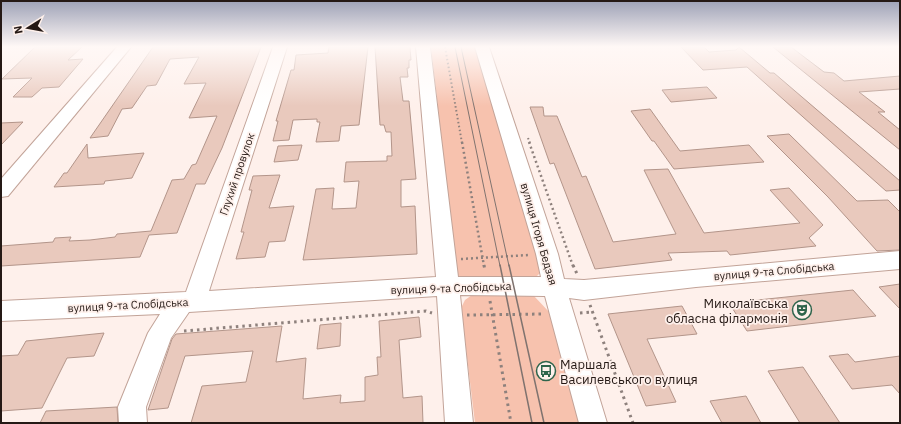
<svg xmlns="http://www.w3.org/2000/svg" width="901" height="424" viewBox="0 0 901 424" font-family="'IBM Plex Sans',sans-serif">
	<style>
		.green { fill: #f7c2ae }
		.building { fill: #e9c9bd; stroke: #b3958a }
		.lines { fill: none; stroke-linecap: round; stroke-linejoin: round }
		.minor-casing { stroke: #c2a398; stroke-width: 2 }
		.path-far2 { stroke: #8e817d; stroke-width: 2; stroke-dasharray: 1.5 2.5; stroke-linecap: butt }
		.path-far1 { stroke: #8e817d; stroke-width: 2.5; stroke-dasharray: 2 3; stroke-linecap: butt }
		.path { stroke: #8e817d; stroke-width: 3; stroke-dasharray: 2.5 4; stroke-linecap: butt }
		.minor { fill: #fff; fill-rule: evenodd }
		.tram-far1 { stroke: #80736f; stroke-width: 1 }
		.tram { stroke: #80736f; stroke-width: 1.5 }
		.labels { text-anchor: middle; stroke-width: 3.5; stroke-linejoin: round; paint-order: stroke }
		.street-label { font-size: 11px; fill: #251915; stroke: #fef0eb }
		.near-poi-label { font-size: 13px; fill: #251915; stroke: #fef0eb; text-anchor: end }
	</style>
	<rect width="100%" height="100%" fill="#fef0eb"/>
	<g class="green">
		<path d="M 431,47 L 475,47 L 540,264 L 540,273 L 530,283 L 462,282 L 457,273 Z"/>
		<path d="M 523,292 L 534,296 L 551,314 L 582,423 L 475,423 L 461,308 L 465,300 L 472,295 Z"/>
	</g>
	<g class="building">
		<path d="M 35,47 L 82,47 L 68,60 L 83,59 L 59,87 L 42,88 L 32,97 L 13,97 L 32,78 L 2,79 Z"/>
		<path d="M 153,47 L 261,47 L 222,148 L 205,184 L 196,184 L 177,233 L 149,235 L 140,257 L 1,266 L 1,246 L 53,242 L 55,238 L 71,237 L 69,241 L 90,240 L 115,237 L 117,234 L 151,231 L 172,180 L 184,179 L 192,165 L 196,164 L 217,116 L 189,118 L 206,83 L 184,84 L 199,57 L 170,59 L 156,85 L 147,86 L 132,108 L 122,109 L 108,136 L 90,138 Z"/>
		<path d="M 329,47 L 368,47 L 359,125 L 341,126 L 339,141 L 316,142 L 320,122 L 317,122 L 317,119 L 293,120 L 289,140 L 273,141 L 278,121 L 276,121 L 291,70 L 294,70 L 296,55 L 328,53 Z"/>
		<path d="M 375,47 L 410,47 L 411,60 L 409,60 L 409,68 L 407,68 L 408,77 L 400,77 L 403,101 L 409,101 L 416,179 L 401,180 L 401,207 L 415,206 L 417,254 L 303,260 L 316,189 L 334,188 L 332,209 L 356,208 L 359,181 L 344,182 L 346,162 L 387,161 L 387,156 L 392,156 L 391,132 L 386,132 L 384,125 L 380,125 Z"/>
		<path d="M 681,47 L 704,47 L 709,52 L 736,50 L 739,47 L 770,73 L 774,73 L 900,181 L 900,190 L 886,191 L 747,67 L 703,70 Z"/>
		<path d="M 773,47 L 791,47 L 824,72 L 834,73 L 844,81 L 900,76 L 900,89 L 859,92 L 885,112 L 878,112 L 900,130 L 900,150 Z"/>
		<path d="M 707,87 L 717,98 L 671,102 L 662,90 Z"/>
		<path d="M 530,107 L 543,107 L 544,116 L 557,116 L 582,177 L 586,176 L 613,242 L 676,234 L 644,170 L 668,169 L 704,233 L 800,223 L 770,190 L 789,188 L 823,225 L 809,238 L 816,246 L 730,255 L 727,251 L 668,253 L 672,260 L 595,269 L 554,163 L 550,164 Z"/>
		<path d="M 650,109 L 680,151 L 749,145 L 764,162 L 674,169 L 654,141 L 652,141 L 631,111 Z"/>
		<path d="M 23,122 L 1,145 L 1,123 Z"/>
		<path d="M 789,134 L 857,201 L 888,200 L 900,212 L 900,250 L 877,251 L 828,197 L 767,136 Z"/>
		<path d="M 87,144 L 88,158 L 144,153 L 132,178 L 105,181 L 104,184 L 54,187 L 64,173 L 67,173 Z"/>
		<path d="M 302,145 L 298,160 L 274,162 L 278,146 Z"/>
		<path d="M 280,175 L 269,208 L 294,206 L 285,241 L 269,242 L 265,257 L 236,259 L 244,232 L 241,232 L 252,190 L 249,190 L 253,176 Z"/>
		<path d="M 900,284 L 900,309 L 879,287 Z"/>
		<path d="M 853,290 L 876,316 L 747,331 L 729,303 Z"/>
		<path d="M 682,306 L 697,334 L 647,339 L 676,402 L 646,406 L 608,314 Z"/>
		<path d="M 419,317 L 421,337 L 399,340 L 403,398 L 422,396 L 423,423 L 191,423 L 202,386 L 246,382 L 253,351 L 185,356 L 168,408 L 148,410 L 172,339 L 176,334 L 282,326 L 276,362 L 306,358 L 303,399 L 341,395 L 340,403 L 365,401 L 365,377 L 378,375 L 377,357 L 381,357 L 379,321 Z"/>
		<path d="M 341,323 L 340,346 L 317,349 L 320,325 Z"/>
		<path d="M 104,333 L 94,356 L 67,358 L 42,408 L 1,411 L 1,356 L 18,355 L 26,341 Z"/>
		<path d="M 848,354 L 855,362 L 900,356 L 900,394 L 892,385 L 852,389 L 829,356 Z"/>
		<path d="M 803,367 L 840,423 L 800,423 L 768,371 Z"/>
		<path d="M 746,396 L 761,423 L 722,423 L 710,401 Z"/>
		<path d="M 117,407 L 118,423 L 40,423 L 46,411 Z"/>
	</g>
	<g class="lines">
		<defs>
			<g id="minor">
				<path d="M 117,47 L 131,47 L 8,196 L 1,197 L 1,179 Z"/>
				<path d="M 273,47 L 287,47 L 209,291 L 436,277 L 416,47 L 430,47 L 458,277 L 541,277 L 536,254 L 475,47 L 489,47 L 558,254 L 564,279 L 584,280 L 900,251 L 900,269 L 696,287 L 584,300 L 569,298 L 607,423 L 579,423 L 545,296 L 460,295 L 473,423 L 445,423 L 437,296 L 189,312 L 171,338 L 146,407 L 147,423 L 119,423 L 118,407 L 148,333 L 160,314 L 1,321 L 1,301 L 186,292 Z"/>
			</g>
		</defs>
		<use href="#minor" class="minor-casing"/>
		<g class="path-far2">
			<path d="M 445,47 L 462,143"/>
			<path d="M 528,138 L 530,143"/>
		</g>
		<g class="path-far1">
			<path d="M 462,142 L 484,266"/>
			<path d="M 529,142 L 573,266"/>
			<path d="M 461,259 L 529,255"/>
		</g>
		<g class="path">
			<path d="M 484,265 L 485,271"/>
			<path d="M 573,265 L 577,274"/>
			<path d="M 490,301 L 511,423"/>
			<path d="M 590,305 L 633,423"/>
			<path d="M 580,313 L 593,312"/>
			<path d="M 467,315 L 544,314"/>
			<path d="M 184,331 L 426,311 L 432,313"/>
		</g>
		<use href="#minor" class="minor"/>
		<g class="tram-far1">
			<path d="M 455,47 L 500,266"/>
			<path d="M 461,47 L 509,266"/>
		</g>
		<g class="tram">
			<path d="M 500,265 L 532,423"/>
			<path d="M 509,265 L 544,423"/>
		</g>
	</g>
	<linearGradient id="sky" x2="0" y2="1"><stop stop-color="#9da1b6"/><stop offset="0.44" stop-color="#fff8f6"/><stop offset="1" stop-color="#fff8f6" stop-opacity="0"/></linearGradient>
	<rect width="901" height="106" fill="url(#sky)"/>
	<defs>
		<symbol id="theatre-ring" viewBox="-11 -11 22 22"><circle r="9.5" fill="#fef0eb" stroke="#2e644b" stroke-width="1.5"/><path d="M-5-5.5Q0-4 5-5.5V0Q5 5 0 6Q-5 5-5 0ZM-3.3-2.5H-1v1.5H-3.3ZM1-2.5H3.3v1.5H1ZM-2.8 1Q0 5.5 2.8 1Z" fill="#2e644b"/></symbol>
		<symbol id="bus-ring" viewBox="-11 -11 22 22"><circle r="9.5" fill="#fef0eb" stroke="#2e644b" stroke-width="1.5"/><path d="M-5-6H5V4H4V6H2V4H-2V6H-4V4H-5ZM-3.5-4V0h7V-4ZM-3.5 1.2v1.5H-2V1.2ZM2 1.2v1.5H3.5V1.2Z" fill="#2e644b"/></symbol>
	</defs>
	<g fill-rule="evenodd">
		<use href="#theatre-ring" x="791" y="299" width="22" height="22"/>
		<use href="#bus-ring" x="535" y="360" width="22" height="22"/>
	</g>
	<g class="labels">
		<g class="street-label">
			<text transform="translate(237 174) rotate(-71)" y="4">Глухий провулок</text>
			<text transform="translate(539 234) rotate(74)" y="4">вулиця Ігоря Бедзая</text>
			<text transform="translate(774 271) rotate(-5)" y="4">вулиця 9-та Слобідська</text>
			<text transform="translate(451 288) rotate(-2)" y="4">вулиця 9-та Слобідська</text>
			<text transform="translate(128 305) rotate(-3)" y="4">вулиця 9-та Слобідська</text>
		</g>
		<g class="near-poi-label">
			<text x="788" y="308">Миколаївська<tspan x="788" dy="15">обласна філармонія</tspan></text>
			<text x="560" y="369" text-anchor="start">Маршала<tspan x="560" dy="15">Василевського вулиця</tspan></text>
		</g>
	</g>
	<rect width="901" height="424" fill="none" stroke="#251915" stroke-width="4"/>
	<g transform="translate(28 28) rotate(259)" stroke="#fef0eb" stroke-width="3" paint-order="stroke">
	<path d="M0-3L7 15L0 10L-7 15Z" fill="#251915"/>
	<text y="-6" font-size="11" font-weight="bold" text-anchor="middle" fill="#251915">N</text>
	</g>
</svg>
